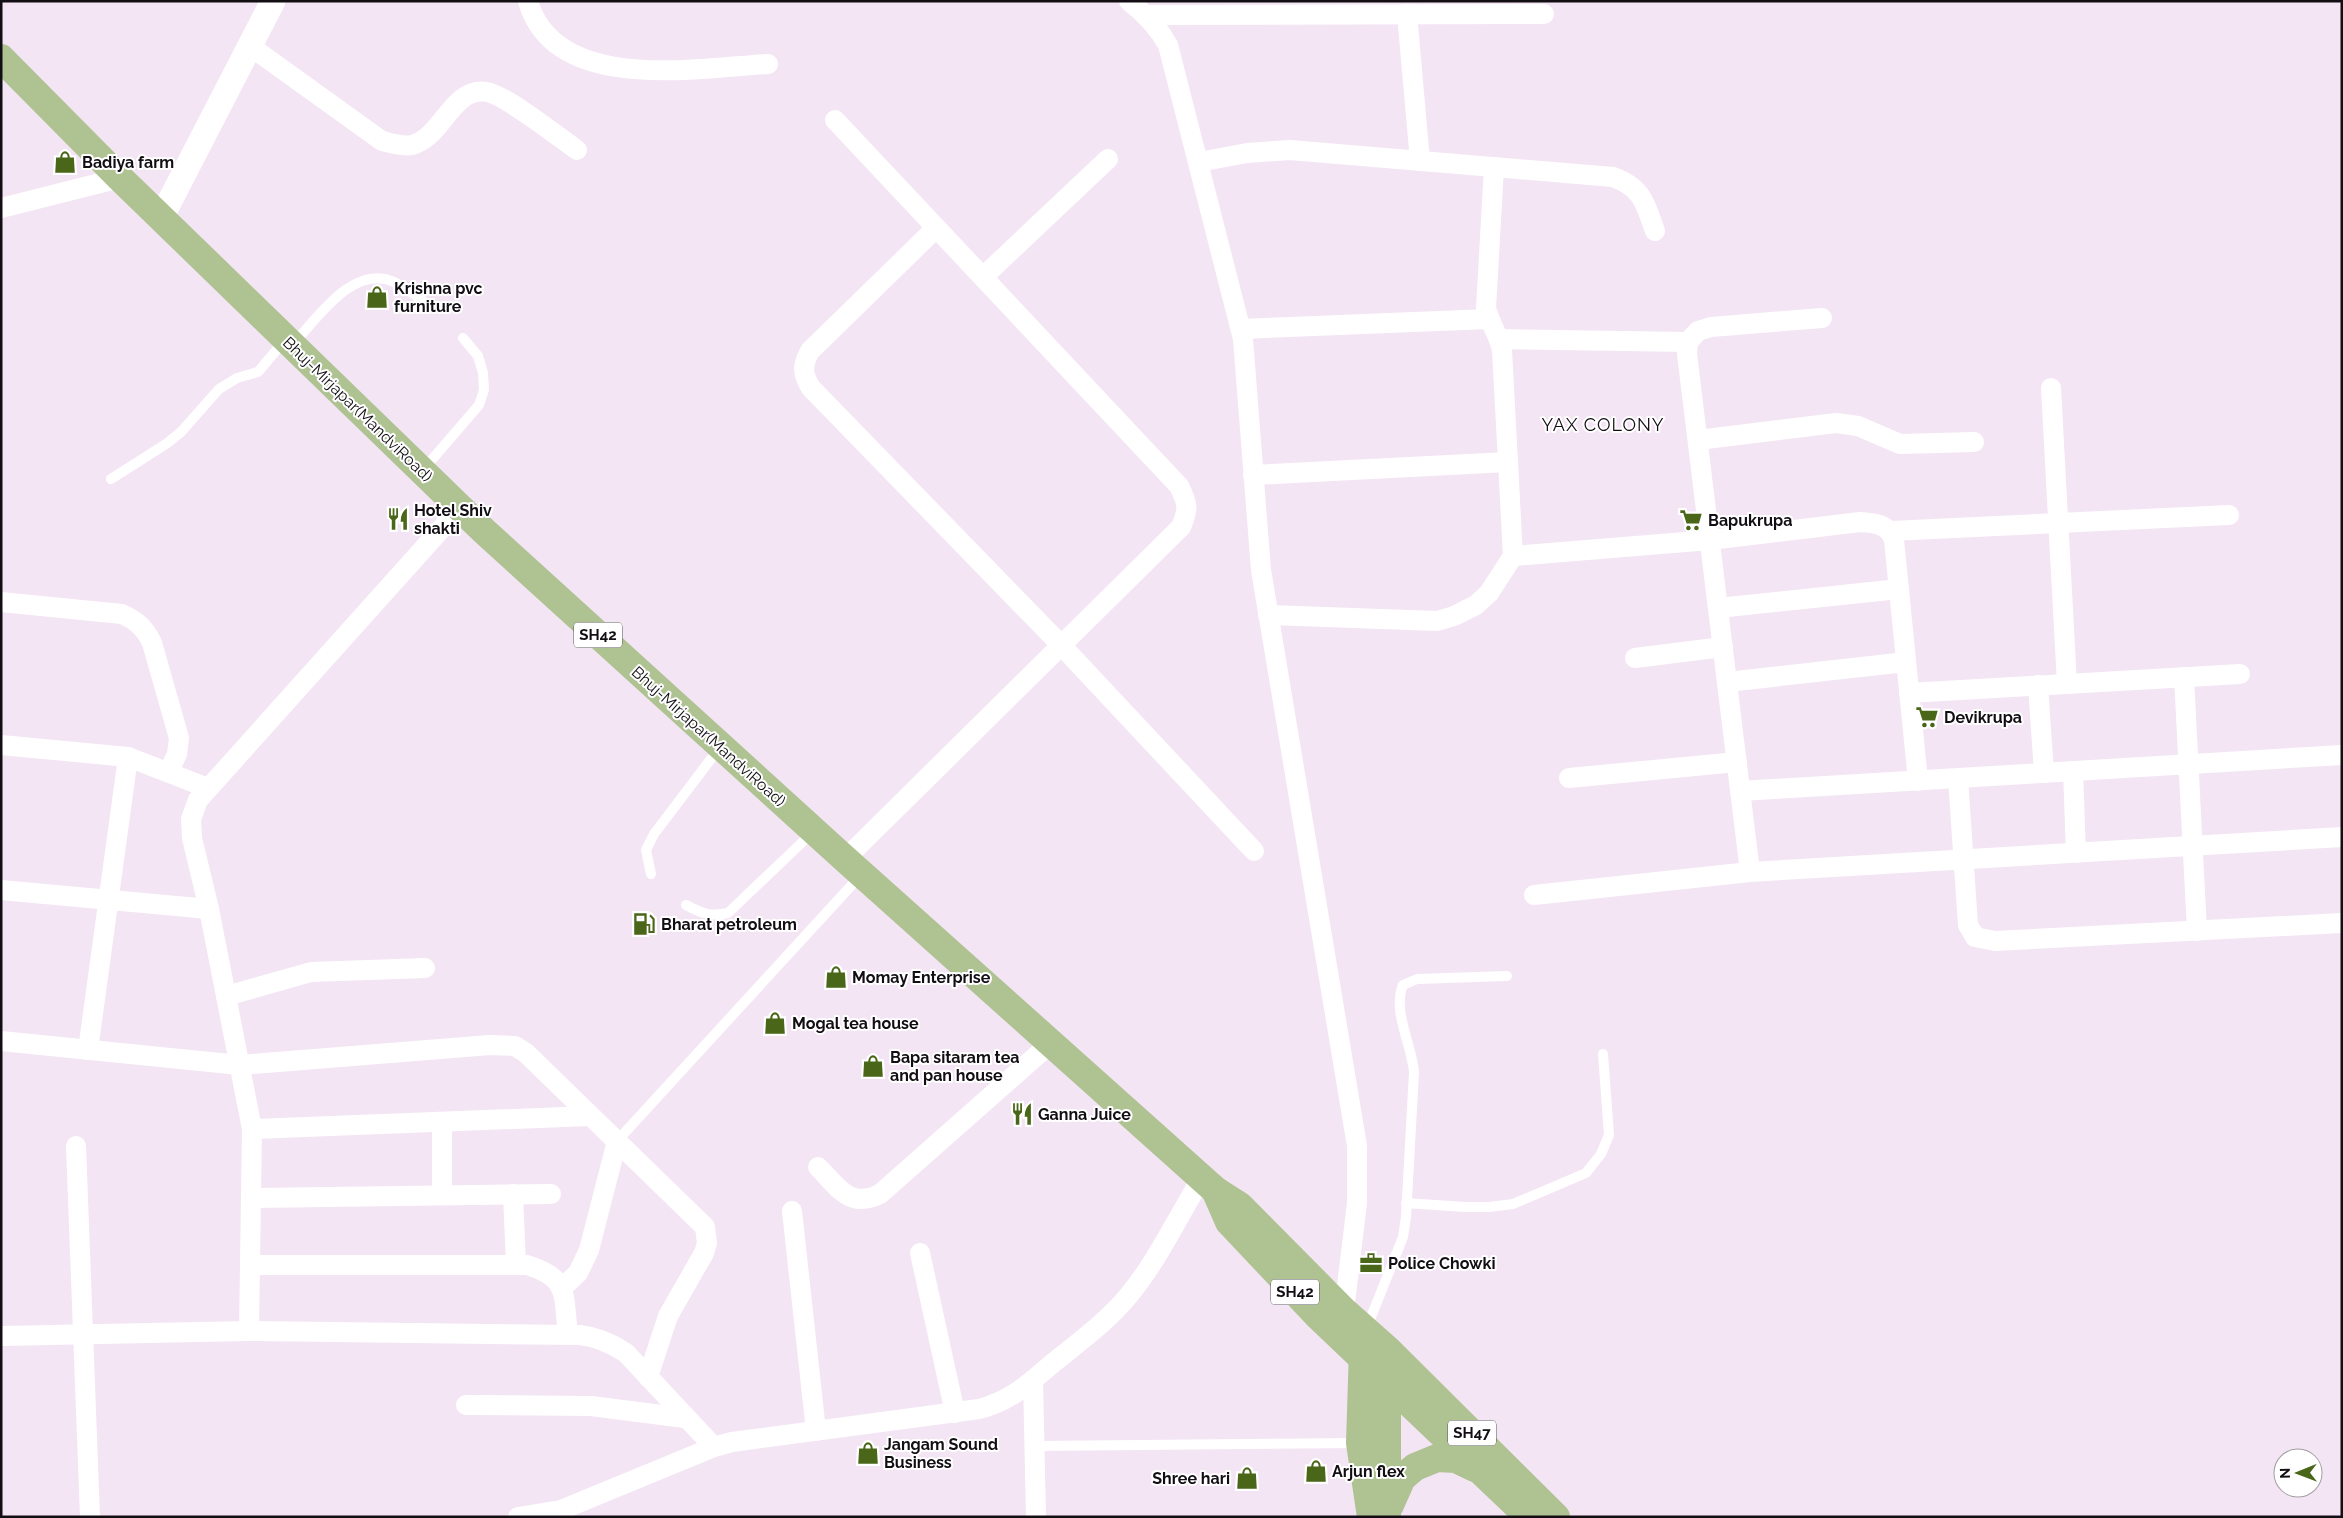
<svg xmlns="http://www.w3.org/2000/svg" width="2343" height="1518" viewBox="0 0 2343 1518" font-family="Raleway,sans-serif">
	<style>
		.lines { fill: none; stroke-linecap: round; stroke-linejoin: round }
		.service { stroke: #fff; stroke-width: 10 }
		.minor { stroke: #fff; stroke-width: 20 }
		.tertiary { stroke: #fff; stroke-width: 25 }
		.primary { stroke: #afc292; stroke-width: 28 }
		.labels { text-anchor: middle; stroke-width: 4; stroke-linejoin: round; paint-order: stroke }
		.shield { fill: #fff; stroke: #59565a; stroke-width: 1 }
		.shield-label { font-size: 15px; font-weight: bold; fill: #120e13 }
		.poi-label { font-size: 16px; font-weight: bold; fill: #120e13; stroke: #fff; text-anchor: start }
		.street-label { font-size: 16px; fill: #120e13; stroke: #fff }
		.neighbourhood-label { font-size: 18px; letter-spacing: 1px; fill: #120e13; stroke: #fff }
	</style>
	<rect width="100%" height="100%" fill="#f3e5f4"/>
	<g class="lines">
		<g class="service">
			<path d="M 293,344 C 317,319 353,263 394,282 C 405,287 416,296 426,303"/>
			<path d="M 423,470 L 479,405 L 484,390 L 483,373 L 478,356 L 463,338"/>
			<path d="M 111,479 L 166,444 L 181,432 L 219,389 L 237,378 L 258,372 L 285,340"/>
			<path d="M 651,874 L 646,850 L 654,834 L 720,747"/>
			<path d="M 686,905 C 701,913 710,917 728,913 L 813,832"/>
			<path d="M 617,1141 L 861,875"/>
			<path d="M 1406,1203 L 1465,1207 L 1489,1207 L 1513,1204 L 1586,1173 L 1601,1154 L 1609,1135 L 1603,1054"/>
			<path d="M 1367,1327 L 1403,1237 L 1406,1217 L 1414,1072 C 1412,1045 1392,1011 1403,985 L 1417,979 L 1507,976"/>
			<path d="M 1035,1446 L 1359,1443"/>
		</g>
		<g class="minor">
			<path d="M 528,1 C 554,94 697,68 768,64"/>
			<path d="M 1129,1 C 1146,14 1158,27 1168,45 L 1243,339 L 1261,570 L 1357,1146 L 1357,1203 L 1344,1311"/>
			<path d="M 1407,14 L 1420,161"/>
			<path d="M 1147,15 L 1544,14"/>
			<path d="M 250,46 L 382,141 C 391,143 402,147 412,145 C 443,137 452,86 487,92 C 505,95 559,137 577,150"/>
			<path d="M 835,120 L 1179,486 C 1188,504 1189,508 1181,527 L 845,859"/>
			<path d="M 1199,162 L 1247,153 L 1290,150 L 1613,177 C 1643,188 1645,203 1655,231"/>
			<path d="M 1,208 L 120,178"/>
			<path d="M 936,228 L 810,351 C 802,365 802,374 811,388 L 1061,645 L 1254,851"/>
			<path d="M 983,277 L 1108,159"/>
			<path d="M 1241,329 L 1489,319"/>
			<path d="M 1500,339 L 1688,342"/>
			<path d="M 2051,388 L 2067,684"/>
			<path d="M 1698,440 L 1836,423 L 1858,426 L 1900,444 L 1974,442"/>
			<path d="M 1253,475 L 1508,462"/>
			<path d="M 1891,531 L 2229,515"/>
			<path d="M 1513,556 L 1710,540 L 1860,522 C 1875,523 1889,524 1894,540 L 1918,781"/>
			<path d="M 1,602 L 122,614 C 137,621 145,628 152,643 L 179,738 L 177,754 L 169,771"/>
			<path d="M 1718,608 L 1899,589"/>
			<path d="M 1268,615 L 1437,621 L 1454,616 L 1476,605 L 1489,593 L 1513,556 L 1502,350 C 1499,335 1490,324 1486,308 L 1494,167"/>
			<path d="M 1635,658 L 1723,647"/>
			<path d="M 2184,677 L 2197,931"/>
			<path d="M 1727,682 L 1906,662"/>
			<path d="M 2038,685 L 2044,773"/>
			<path d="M 1909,693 L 2240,674"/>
			<path d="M 1,745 L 128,757 L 208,788"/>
			<path d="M 2073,771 L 2076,853"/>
			<path d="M 1569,778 L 1737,762"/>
			<path d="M 1958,778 L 1968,925 L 1975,937 L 1995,941 L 2342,923"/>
			<path d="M 1740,791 L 2342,755"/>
			<path d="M 1750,872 L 1687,354 L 1688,342 L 1698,331 L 1711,327 L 1822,318"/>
			<path d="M 1,890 L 209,909"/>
			<path d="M 1534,895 L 1750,872 L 2342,837"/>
			<path d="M 226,996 L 311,972 L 425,968"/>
			<path d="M 1,1041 L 240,1065 L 490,1045 L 515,1046 L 526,1053 L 705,1227 L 707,1243 L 704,1253 L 668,1316 L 648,1377"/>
			<path d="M 88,1050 L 128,757"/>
			<path d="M 252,1129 L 590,1116"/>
			<path d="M 76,1146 L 90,1517"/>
			<path d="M 818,1167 C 838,1187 849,1209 880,1194 L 1051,1043"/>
			<path d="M 513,1194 L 516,1265"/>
			<path d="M 442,1195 L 442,1122"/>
			<path d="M 252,1198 L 551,1194"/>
			<path d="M 792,1211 L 816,1431"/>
			<path d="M 920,1253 L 955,1413"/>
			<path d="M 250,1265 L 527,1265 C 570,1278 563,1295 568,1334"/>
			<path d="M 562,1288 L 578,1273 L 589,1250 L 617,1141"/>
			<path d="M 249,1331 L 252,1129 L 209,909 L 192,838 L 191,819 L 198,800 L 460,508"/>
			<path d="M 1,1336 L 249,1331 L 580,1335 C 598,1337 611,1343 626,1353 L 714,1447"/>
			<path d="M 1033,1380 L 1036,1517"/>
			<path d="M 466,1405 L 591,1406 L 685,1418"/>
			<path d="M 518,1517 L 561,1510 L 714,1447 L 732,1442 L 979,1409 C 1011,1401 1028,1384 1053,1363 C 1079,1342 1108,1321 1129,1295 C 1158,1260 1178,1216 1202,1178"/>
		</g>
		<path class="tertiary" d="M 161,218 L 273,1"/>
		<g class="primary">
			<path d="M 1,58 L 120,178 L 484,531 L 845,859 L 1215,1190 L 1240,1206 L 1344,1311 L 1388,1350 L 1556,1517"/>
			<path d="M 1215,1190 L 1229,1222 L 1316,1314 L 1529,1517"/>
			<path d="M 1363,1349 L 1360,1443 L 1371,1517"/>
			<path d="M 1387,1374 L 1387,1517"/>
			<path d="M 1390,1505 L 1402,1478 L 1415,1467 L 1437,1458 L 1456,1459 L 1475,1468"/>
		</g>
	</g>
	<defs>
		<symbol id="shop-bare" viewBox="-9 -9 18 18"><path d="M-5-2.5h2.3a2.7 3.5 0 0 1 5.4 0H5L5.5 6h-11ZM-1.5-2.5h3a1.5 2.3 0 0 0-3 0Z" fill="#4a6618" stroke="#fff" stroke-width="2.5" paint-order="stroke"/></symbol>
		<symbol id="restaurant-bare" viewBox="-9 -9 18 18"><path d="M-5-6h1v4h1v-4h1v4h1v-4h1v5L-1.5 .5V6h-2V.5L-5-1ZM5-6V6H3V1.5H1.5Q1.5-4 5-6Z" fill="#4a6618" stroke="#fff" stroke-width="2.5" paint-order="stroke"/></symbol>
		<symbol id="supermarket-bare" viewBox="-9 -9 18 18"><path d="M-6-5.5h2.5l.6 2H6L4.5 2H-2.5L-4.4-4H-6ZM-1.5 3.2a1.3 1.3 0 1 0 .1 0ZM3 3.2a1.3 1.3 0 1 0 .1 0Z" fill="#4a6618" stroke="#fff" stroke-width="2.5" paint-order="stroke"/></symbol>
		<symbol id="fuel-bare" viewBox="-9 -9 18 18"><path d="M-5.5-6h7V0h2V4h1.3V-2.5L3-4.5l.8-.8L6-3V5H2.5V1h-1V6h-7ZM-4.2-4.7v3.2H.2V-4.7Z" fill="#4a6618" stroke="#fff" stroke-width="2.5" paint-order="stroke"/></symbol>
		<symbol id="office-bare" viewBox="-9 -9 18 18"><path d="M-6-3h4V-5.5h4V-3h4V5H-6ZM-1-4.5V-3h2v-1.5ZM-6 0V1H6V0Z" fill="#4a6618" stroke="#fff" stroke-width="2.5" paint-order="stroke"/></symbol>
	</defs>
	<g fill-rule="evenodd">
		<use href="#shop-bare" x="49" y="146" width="32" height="32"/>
		<use href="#shop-bare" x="361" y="281" width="32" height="32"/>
		<use href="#restaurant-bare" x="382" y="503" width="32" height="32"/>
		<use href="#supermarket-bare" x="1675" y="504" width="32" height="32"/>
		<use href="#supermarket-bare" x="1911" y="701" width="32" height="32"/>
		<use href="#fuel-bare" x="628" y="908" width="32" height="32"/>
		<use href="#shop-bare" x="820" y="961" width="32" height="32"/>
		<use href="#shop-bare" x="759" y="1007" width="32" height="32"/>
		<use href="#shop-bare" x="857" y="1050" width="32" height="32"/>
		<use href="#restaurant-bare" x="1006" y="1098" width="32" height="32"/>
		<use href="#office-bare" x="1355" y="1247" width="32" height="32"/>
		<use href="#shop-bare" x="852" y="1437" width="32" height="32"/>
		<use href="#shop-bare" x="1300" y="1455" width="32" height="32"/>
		<use href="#shop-bare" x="1231" y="1462" width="32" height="32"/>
	</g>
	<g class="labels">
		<g class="shield">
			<rect x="574" y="622.5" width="48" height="25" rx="4"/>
			<rect x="1271" y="1279.5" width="48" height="25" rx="4"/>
			<rect x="1448" y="1420.5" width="48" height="25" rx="4"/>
		</g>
		<g class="shield-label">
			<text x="598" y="640">SH42</text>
			<text x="1295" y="1297">SH42</text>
			<text x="1472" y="1438">SH47</text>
		</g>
		<g class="poi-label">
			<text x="82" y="168">Badiya farm</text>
			<text x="394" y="294">Krishna pvc<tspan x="394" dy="18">furniture</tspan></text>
			<text x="414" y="516">Hotel Shiv<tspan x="414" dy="18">shakti</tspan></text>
			<text x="1708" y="526">Bapukrupa</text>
			<text x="1944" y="723">Devikrupa</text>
			<text x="661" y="930">Bharat petroleum</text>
			<text x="852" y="983">Momay Enterprise</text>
			<text x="792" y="1029">Mogal tea house</text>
			<text x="890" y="1063">Bapa sitaram tea<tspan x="890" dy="18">and pan house</tspan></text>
			<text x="1038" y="1120">Ganna Juice</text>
			<text x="1388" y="1269">Police Chowki</text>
			<text x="884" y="1450">Jangam Sound<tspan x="884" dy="18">Business</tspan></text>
			<text x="1332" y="1477">Arjun flex</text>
			<text x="1230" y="1484" text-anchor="end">Shree hari</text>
		</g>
		<g class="street-label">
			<text transform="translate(358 409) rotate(44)" y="6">Bhuj-Mirjapar(MandviRoad)</text>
			<text transform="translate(709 736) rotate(42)" y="6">Bhuj-Mirjapar(MandviRoad)</text>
		</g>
		<g class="neighbourhood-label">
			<text x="1603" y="431">YAX COLONY</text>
		</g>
	</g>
	<rect width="2343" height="1518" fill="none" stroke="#120e13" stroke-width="5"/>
	<g transform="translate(2298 1473) rotate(269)"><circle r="24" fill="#ffffff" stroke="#a09fa1"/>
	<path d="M0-4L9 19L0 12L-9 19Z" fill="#4a6618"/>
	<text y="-8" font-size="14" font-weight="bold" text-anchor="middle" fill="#120e13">N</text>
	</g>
</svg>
